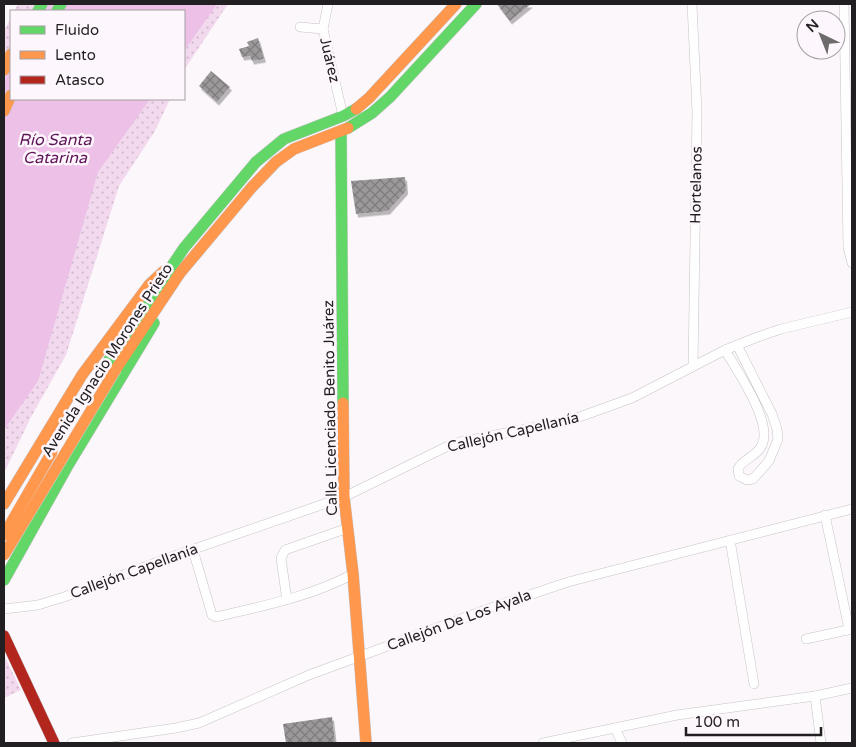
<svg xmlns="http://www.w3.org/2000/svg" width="856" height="747" viewBox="0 0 856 747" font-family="'Varela Round',sans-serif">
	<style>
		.grass { fill: url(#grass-dots) }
		.water { fill: #edc0e7 }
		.building { fill: url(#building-cross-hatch); filter: url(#shadow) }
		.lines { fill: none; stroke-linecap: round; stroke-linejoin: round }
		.street-casing { stroke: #c6c3c6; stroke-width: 10 }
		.fast-casing { stroke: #c6c3c6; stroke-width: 12 }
		.slow-casing { stroke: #c6c3c6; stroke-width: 12 }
		.jam-casing { stroke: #c6c3c6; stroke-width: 12 }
		.street { stroke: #fffefe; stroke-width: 9 }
		.fast { stroke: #63d668; stroke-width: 11 }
		.slow { stroke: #ff974d; stroke-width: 11 }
		.jam { stroke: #b3261e; stroke-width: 11 }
		.slow-bridge-casing { stroke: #d6d3d5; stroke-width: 12; stroke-linecap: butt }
		.slow-bridge { stroke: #ff974d; stroke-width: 11 }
		.labels { text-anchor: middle; stroke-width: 5; stroke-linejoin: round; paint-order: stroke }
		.street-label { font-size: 15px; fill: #211f21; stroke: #fdf6fc }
		.water-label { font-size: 16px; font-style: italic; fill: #5c1457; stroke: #fdf6fc }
	</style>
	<defs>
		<pattern id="grass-dots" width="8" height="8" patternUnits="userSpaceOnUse" patternTransform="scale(1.25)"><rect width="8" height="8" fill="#f2d9ee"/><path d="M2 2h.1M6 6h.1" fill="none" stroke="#cfbacc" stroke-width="1.8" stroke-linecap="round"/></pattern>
		<pattern id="building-cross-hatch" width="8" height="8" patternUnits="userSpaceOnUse" patternTransform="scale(1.25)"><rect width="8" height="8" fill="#9c999b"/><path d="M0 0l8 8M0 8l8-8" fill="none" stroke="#7f7c7e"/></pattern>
		<filter id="shadow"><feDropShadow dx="2" dy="3.5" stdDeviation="0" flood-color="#0004"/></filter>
	</defs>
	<rect width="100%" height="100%" fill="#fcf7fb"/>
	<g class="grass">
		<path d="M 18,4 L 228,4 L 184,70 L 184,11 L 14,11 Z"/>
		<path d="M 11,17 L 11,99 L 170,99 L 155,131 L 119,186 L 66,355 L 31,417 L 4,473 L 4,31 Z"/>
		<path d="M 4,655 L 21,690 L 4,698 Z"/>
	</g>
	<g class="water">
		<path d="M 47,4 L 217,4 L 184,51 L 184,11 L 41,11 Z"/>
		<path d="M 11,61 L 11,99 L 150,99 L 98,172 L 38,381 L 4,430 L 4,83 Z"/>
	</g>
	<g class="building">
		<path d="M 497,4 L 531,4 L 510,21 Z"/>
		<path d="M 258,38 L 264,59 L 252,61 L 250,56 L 242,57 L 239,49 L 249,46 L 247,42 Z"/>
		<path d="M 211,71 L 230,87 L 217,102 L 199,86 Z"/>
		<path d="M 405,177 L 406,191 L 388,211 L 356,214 L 351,181 Z"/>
		<path d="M 332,717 L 335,743 L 286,743 L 283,724 Z"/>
	</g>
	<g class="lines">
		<defs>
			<g id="street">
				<path d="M 328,4 L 323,29 L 343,116"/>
				<path d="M 692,4 L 697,112 L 693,366"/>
				<path d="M 844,4 L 848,247 L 852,263"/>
				<path d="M 300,27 L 323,29"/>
				<path d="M 725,350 C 737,371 773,422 762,445 C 757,457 743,458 738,469 L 739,476 L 747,480 L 753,479 L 769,461 L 778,439 L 777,429 L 772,414 L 737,345"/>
				<path d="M 825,515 L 849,629"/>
				<path d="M 730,540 L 754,684"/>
				<path d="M 193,550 L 212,615 L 216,617 C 262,606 310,597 353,574"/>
				<path d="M 288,599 L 286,594 L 281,558 L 285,550 L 348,528"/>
				<path d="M 4,609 L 38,605 L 64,597 L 174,556 L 344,497 L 446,447 L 460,442 L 571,420 L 632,398 L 725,350 L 755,338 L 781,329 L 852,312"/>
				<path d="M 806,639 L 852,629"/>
				<path d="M 815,696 L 821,743"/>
				<path d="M 615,728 L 622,743"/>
				<path d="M 72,743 L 176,728 L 199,723 L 309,675 L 488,609 L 568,582 L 852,509"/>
				<path d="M 543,743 L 677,715 L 815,696 L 852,688"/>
			</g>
			<g id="fast">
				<path d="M 38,11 L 42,4"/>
				<path d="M 57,11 L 61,4"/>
				<path d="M 348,128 L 372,113 L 390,97 L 476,4"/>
				<path d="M 341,131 L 343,403"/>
				<path d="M 107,363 L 184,248 L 256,162 L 284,139 L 343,116 L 356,109"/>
				<path d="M 4,580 L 67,467 L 154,323"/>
			</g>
			<g id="slow">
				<path d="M 4,70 L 11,54"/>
				<path d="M 356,109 L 369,98 L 456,4"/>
				<path d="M 4,111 L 11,95"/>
				<path d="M 116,369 L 180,273 L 252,187 L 276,162 L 294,149 L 348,128"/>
				<path d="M 343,403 L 344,497 L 353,574 L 366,743"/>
				<path d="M 4,504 L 82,375 L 149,285 L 164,271"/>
			</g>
			<path id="jam" d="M 4,636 L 54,743"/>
		</defs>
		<use href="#street" class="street-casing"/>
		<use href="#fast" class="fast-casing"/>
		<use href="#slow" class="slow-casing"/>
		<use href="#jam" class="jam-casing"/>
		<use href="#street" class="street"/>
		<use href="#fast" class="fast"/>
		<use href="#slow" class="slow"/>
		<use href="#jam" class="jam"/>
		<defs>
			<g id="slow-bridge">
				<path d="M 4,535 L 52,452"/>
				<path d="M 4,555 L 116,369"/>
			</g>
		</defs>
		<use href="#slow-bridge" class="slow-bridge-casing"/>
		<use href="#slow-bridge" class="slow-bridge"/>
	</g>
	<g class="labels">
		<g class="street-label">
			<text transform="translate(330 60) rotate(77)" y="5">Juárez</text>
			<text transform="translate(696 185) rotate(-89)" y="5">Hortelanos</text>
			<text transform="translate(107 360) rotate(-57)" y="5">Avenida Ignacio Morones Prieto</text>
			<text transform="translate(330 408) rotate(-91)" y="5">Calle Licenciado Benito Juárez</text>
			<text transform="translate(513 432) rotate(-13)" y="5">Callejón Capellanía</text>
			<text transform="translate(134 571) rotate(-20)" y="5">Callejón Capellanía</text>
			<text transform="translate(459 620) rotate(-20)" y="5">Callejón De Los Ayala</text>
		</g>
		<g class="water-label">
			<text x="55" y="145">Río Santa<tspan x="55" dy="18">Catarina</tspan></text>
		</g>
	</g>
	<rect width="856" height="747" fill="none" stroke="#211f21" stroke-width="10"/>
	<rect x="10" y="10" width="175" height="90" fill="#fdf6fc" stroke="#a5a0a4"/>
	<rect x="20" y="26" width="25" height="8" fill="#63d668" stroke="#a5a0a4"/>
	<text x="55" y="35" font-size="15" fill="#211f21">Fluido</text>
	<rect x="20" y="51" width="25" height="8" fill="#ff974d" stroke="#a5a0a4"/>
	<text x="55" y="60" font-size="15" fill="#211f21">Lento</text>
	<rect x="20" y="76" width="25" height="8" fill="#b3261e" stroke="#a5a0a4"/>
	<text x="55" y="85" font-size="15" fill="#211f21">Atasco</text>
	<g transform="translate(821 35) rotate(317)"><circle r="24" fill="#fdf6fc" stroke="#a5a0a4"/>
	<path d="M0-4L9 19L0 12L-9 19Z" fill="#6e6b6d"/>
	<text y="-8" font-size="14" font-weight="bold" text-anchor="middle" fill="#211f21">N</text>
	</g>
	<path d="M686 727v8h135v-8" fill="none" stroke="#211f21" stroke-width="2.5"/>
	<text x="694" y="727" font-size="15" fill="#211f21" stroke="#fdf6fc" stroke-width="4" paint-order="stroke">100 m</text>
</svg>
